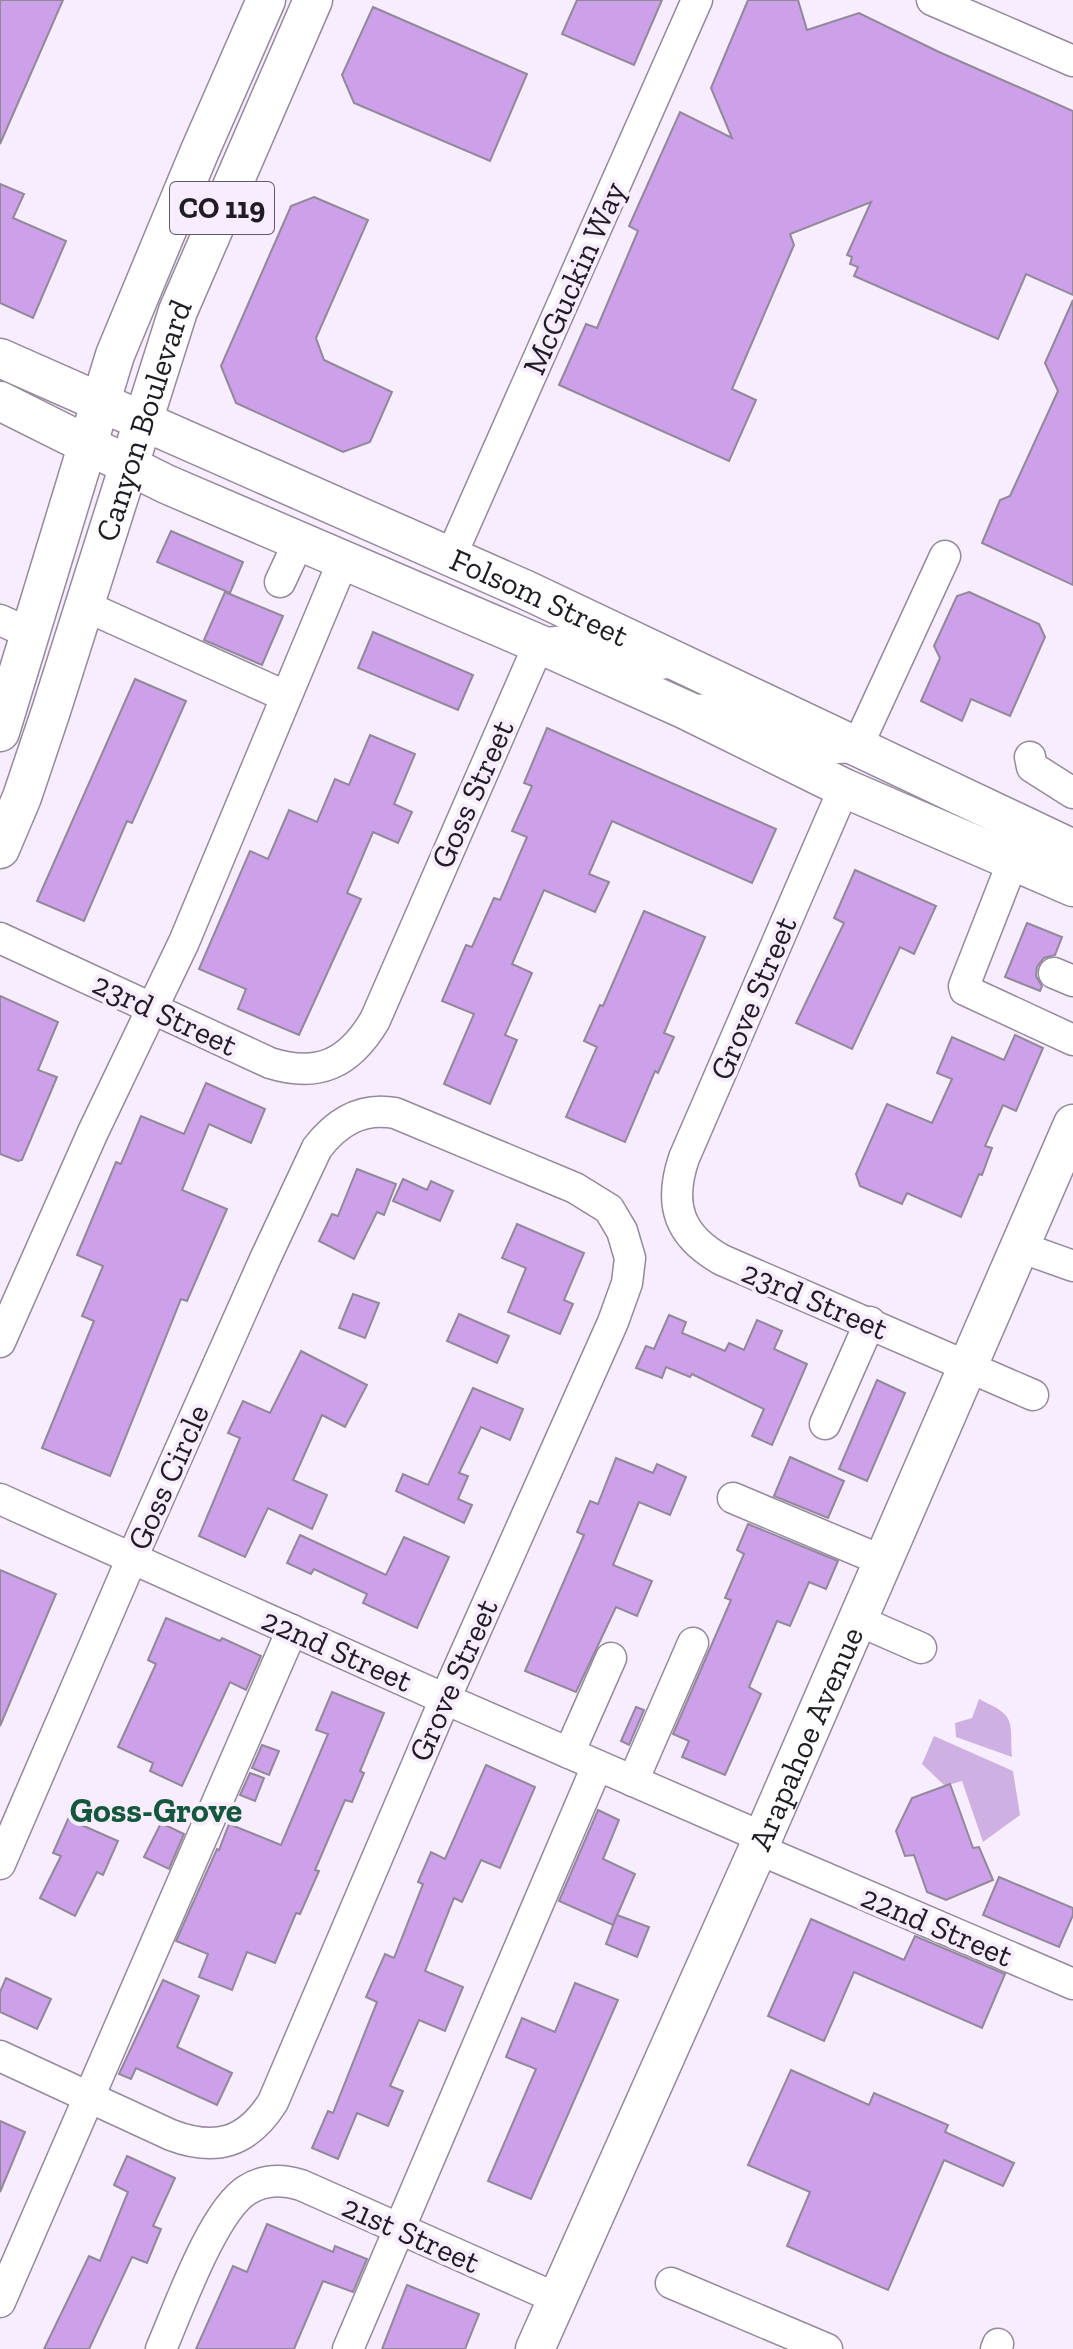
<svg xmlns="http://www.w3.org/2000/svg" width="1073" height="2349" viewBox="0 0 1073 2349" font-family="'Zilla Slab',serif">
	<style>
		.green { fill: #ceb1e2 }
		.building { fill: #cda0ea; stroke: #918898; stroke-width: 2 }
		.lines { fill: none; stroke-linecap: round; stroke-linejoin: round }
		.minor-casing { stroke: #948a9b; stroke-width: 33 }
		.major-casing { stroke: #948a9b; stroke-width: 41 }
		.minor { stroke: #fff; stroke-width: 30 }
		.major { stroke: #fff; stroke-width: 38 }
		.labels { text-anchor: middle; stroke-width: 8; stroke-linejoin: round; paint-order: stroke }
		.shield { fill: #f7edff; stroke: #605b65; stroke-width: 2 }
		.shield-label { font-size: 30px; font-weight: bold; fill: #201c23 }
		.street-label { font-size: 32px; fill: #201c23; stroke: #f7edff }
		.neighbourhood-label { font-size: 34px; font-weight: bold; fill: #14573c; stroke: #f7edff }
	</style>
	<rect width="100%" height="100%" fill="#f7edff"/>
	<g class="green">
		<path d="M 979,1699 C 1016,1717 1010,1717 1012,1757 L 956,1737 L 955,1723 L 972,1718 Z"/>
		<path d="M 934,1736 L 1013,1771 L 1020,1815 L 983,1842 L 962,1781 L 945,1786 L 922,1764 Z"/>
	</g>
	<g class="building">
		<path d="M 0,0 L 63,0 L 0,144 Z"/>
		<path d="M 577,0 L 662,0 L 634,65 L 562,34 Z"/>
		<path d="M 748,0 L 798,0 L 807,30 L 859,13 L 939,52 L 1073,111 L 1073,295 L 1026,274 L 998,339 L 854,276 L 858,267 L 850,264 L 852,257 L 847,255 L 871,202 L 790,234 L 794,245 L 732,389 L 756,400 L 729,461 L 559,385 L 586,324 L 597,328 L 638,231 L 629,226 L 680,112 L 732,138 L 711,88 Z"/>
		<path d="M 373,7 L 527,74 L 490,161 L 354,103 L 342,75 Z"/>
		<path d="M 0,184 L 24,194 L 13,218 L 66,241 L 33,318 L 0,303 Z"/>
		<path d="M 314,197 L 368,220 L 316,338 L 324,360 L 392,392 L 370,442 L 343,452 L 236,403 L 221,366 L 291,206 Z"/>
		<path d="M 1073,300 L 1073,585 L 982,543 L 1000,500 L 1010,496 L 1058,391 L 1045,363 Z"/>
		<path d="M 171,531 L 243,562 L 230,593 L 157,562 Z"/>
		<path d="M 225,592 L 283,616 L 262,665 L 204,640 Z"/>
		<path d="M 969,592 L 1039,624 L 1045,637 L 1010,716 L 971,699 L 962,721 L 921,701 L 940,658 L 934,646 L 957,596 Z"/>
		<path d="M 373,632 L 473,675 L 458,710 L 358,668 Z"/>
		<path d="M 135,679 L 186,701 L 132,823 L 127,821 L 84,921 L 37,901 Z"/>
		<path d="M 547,728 L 776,829 L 752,883 L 612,821 L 589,874 L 609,882 L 595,912 L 544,890 L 512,964 L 532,973 L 505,1035 L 517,1040 L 490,1104 L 444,1084 L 474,1014 L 442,1001 L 466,945 L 472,947 L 494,898 L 500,900 L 527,837 L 512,831 L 532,786 L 524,783 Z"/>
		<path d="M 370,735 L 415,754 L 394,804 L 412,812 L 398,843 L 373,832 L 347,893 L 361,899 L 299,1035 L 238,1009 L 246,989 L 199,969 L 250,851 L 268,859 L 289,810 L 317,822 L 335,779 L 349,785 Z"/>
		<path d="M 855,870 L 936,906 L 914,954 L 900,947 L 852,1049 L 796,1023 L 844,923 L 834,918 Z"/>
		<path d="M 644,911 L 705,937 L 664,1033 L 674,1037 L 658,1073 L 655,1071 L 625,1142 L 566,1117 L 597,1047 L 584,1041 L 600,1005 L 603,1006 Z"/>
		<path d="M 1027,923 L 1062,937 L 1055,955 L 1044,958 L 1037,967 L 1036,976 L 1042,986 L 1040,991 L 1005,977 Z"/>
		<path d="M 0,996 L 58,1022 L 38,1070 L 57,1077 L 22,1160 L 18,1161 L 0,1154 Z"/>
		<path d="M 1015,1035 L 1043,1048 L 1016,1111 L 1003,1105 L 985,1146 L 992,1148 L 982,1175 L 979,1174 L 961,1217 L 907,1193 L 902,1204 L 860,1186 L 856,1174 L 887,1104 L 932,1123 L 952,1079 L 937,1073 L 952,1037 L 1004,1060 Z"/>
		<path d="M 206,1083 L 265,1109 L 251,1143 L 209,1124 L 182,1190 L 227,1209 L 187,1301 L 181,1299 L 110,1476 L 42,1448 L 94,1321 L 82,1316 L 103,1266 L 77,1255 L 116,1162 L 121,1164 L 141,1116 L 184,1134 Z"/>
		<path d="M 357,1169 L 396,1184 L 384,1215 L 377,1212 L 354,1259 L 319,1241 L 332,1214 L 338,1216 Z"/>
		<path d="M 403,1179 L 427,1190 L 431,1181 L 453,1191 L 440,1221 L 393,1201 Z"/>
		<path d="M 517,1224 L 584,1253 L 564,1300 L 573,1304 L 560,1334 L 508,1312 L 526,1268 L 502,1258 Z"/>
		<path d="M 353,1294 L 379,1303 L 365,1338 L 339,1328 Z"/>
		<path d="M 459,1314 L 509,1336 L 497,1363 L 447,1341 Z"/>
		<path d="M 669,1315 L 686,1322 L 682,1333 L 725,1351 L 729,1343 L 744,1350 L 757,1320 L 782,1331 L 774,1349 L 807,1364 L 772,1445 L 752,1436 L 764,1409 L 692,1374 L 690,1377 L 666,1367 L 662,1378 L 636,1368 L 646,1346 L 654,1349 Z"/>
		<path d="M 301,1351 L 367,1385 L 345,1427 L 322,1415 L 293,1480 L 327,1495 L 312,1529 L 268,1508 L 245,1557 L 199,1536 L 240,1438 L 228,1433 L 243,1401 L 270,1413 Z"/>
		<path d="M 877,1380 L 905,1393 L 867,1481 L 839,1469 Z"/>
		<path d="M 473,1388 L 523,1409 L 510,1440 L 481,1427 L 459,1473 L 468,1476 L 458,1499 L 472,1505 L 464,1523 L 396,1491 L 403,1474 L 428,1485 Z"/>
		<path d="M 790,1457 L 844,1481 L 828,1518 L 774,1496 Z"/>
		<path d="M 616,1458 L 653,1473 L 657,1464 L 686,1477 L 670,1515 L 639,1502 L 613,1565 L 652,1581 L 637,1616 L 616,1607 L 576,1692 L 525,1671 L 584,1535 L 577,1532 L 590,1501 L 598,1504 Z"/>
		<path d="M 748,1524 L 838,1561 L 826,1589 L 809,1582 L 790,1626 L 777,1621 L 749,1687 L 761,1694 L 725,1775 L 682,1757 L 689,1741 L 673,1734 L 731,1600 L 725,1598 L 744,1554 L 737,1550 Z"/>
		<path d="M 300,1535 L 386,1575 L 404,1537 L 449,1557 L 417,1628 L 363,1603 L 367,1594 L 314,1569 L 311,1574 L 287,1563 Z"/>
		<path d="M 0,1570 L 56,1594 L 0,1726 Z"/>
		<path d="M 166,1618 L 220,1641 L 222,1638 L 261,1656 L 246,1690 L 230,1682 L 182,1786 L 150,1771 L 153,1763 L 118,1747 L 156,1664 L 148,1660 Z"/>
		<path d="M 332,1692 L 384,1713 L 360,1771 L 364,1773 L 352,1802 L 345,1800 L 315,1870 L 319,1871 L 300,1914 L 296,1913 L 275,1963 L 247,1952 L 232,1990 L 199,1977 L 208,1954 L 176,1941 L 217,1849 L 219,1850 L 229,1824 L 281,1845 L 328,1734 L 316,1730 Z"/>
		<path d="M 636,1707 L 644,1710 L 629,1745 L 621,1741 Z"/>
		<path d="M 262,1745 L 279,1751 L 269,1775 L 252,1768 Z"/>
		<path d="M 486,1765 L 535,1787 L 500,1868 L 481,1860 L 462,1902 L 454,1898 L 425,1971 L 463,1987 L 445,2031 L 419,2020 L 390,2086 L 403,2091 L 388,2126 L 357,2113 L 338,2159 L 312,2148 L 328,2111 L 333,2113 L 377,2002 L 366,1997 L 385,1954 L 394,1958 L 423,1884 L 418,1882 L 431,1852 L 445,1859 Z"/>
		<path d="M 250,1773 L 264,1778 L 255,1801 L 240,1795 Z"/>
		<path d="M 950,1784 L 973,1848 L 979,1847 L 993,1880 L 946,1900 L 927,1892 L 914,1855 L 905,1856 L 896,1831 L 912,1798 Z"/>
		<path d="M 598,1810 L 619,1820 L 603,1859 L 635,1874 L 613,1925 L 559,1901 Z"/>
		<path d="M 68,1819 L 118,1841 L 103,1875 L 97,1872 L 75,1916 L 40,1898 L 61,1856 L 53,1853 Z"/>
		<path d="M 161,1823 L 184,1834 L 169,1869 L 144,1857 Z"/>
		<path d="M 999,1877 L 1073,1908 L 1073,1915 L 1059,1947 L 983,1915 Z"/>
		<path d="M 617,1915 L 649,1927 L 637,1957 L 606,1944 Z"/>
		<path d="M 811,1919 L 904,1960 L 915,1936 L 1005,1974 L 982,2028 L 854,1972 L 824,2041 L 768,2016 Z"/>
		<path d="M 6,1978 L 51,1999 L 37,2029 L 0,2012 L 0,1992 Z"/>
		<path d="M 163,1980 L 199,1996 L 177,2047 L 232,2073 L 217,2105 L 136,2068 L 131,2079 L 119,2074 Z"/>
		<path d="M 575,1983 L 618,2000 L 531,2199 L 488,2181 L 536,2069 L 506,2057 L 522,2018 L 555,2032 Z"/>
		<path d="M 791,2070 L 869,2105 L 874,2093 L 948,2125 L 945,2132 L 1014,2163 L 1003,2186 L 944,2160 L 888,2290 L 787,2246 L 810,2192 L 748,2165 Z"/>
		<path d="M 0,2121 L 25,2132 L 0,2192 Z"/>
		<path d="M 127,2156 L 175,2178 L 153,2226 L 161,2229 L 147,2263 L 132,2257 L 89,2349 L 44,2349 L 89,2256 L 100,2261 L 128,2192 L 114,2185 Z"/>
		<path d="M 267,2224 L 333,2252 L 335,2246 L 367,2259 L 353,2292 L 323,2281 L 294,2349 L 196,2349 L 233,2266 L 247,2272 Z"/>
		<path d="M 407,2285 L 479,2314 L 465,2349 L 382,2349 Z"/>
	</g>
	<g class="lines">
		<defs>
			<g id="minor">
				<path d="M 932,0 L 1073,61"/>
				<path d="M 451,556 L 697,0"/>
				<path d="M 280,582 L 299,541"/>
				<path d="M 85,606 L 285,696"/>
				<path d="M 0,620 L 31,634"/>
				<path d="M 688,710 L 727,709 L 818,749 L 857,747 L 945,556"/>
				<path d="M 1030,757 L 1032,767 L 1073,793"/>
				<path d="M 844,788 L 684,1158 C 668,1205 679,1236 722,1260 L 1033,1395"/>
				<path d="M 1013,861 L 964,986 L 965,990 L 1073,1040"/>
				<path d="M 0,938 L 270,1063 C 318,1078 349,1064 375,1020 L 539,644 L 573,640 L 640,667 L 675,662"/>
				<path d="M 1054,973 L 1073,981"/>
				<path d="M 1020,1247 L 1073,1266"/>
				<path d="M 0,1342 L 93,1132 L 184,942 L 343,561"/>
				<path d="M 825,1424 L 870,1322"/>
				<path d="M 733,1498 L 883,1561"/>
				<path d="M 0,1499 L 445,1699 L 762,1837"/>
				<path d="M 857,1620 L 921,1648"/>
				<path d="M 569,1753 L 611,1658"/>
				<path d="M 633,1781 L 693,1643"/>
				<path d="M 758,1849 L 1073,1984"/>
				<path d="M 0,1864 L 132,1558 L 265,1259 L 317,1148 C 337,1122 361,1107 395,1113 L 575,1188 L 609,1209 L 622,1231 L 630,1258 L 627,1283 L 613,1322 L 445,1699 L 273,2102 C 247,2143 216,2152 171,2135 L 0,2056"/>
				<path d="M 671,2283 L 827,2349"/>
				<path d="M 0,2302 L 292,1630"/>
				<path d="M 161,2349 C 178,2310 213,2211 247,2190 C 264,2179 282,2179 301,2185 L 558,2299"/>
				<path d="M 348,2349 L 597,1766"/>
				<path d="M 996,2349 L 998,2344"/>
			</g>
			<g id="major">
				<path id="s1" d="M 0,358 L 526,590 L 1073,849"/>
				<path d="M 0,401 L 166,484 L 539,644 L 686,710 L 844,788 L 1073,887"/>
				<path d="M 0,732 L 115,355 L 199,153 L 266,0"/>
				<path id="s2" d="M 0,849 L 22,797 L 51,711 L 178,311 L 313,0"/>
				<path id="s3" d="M 535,2349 L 758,1849 L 1073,1124"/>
			</g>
		</defs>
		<use href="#minor" class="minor-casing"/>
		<use href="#major" class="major-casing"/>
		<use href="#minor" class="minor"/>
		<use href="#major" class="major"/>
	</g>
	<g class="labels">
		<rect class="shield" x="170" y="182" width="104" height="52" rx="6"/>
		<g class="shield-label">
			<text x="222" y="218">CO 119</text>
		</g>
		<g class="street-label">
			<text transform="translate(574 278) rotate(-66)" y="11">McGuckin Way</text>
			<text dy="11" stroke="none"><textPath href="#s2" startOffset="452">Canyon Boulevard</textPath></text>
			<text dy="11" stroke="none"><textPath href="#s1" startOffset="590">Folsom Street</textPath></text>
			<text transform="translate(472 794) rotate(-66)" y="11">Goss Street</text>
			<text transform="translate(753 998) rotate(-67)" y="11">Grove Street</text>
			<text transform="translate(165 1014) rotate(25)" y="11">23rd Street</text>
			<text transform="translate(815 1300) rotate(23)" y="11">23rd Street</text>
			<text transform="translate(168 1477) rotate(-66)" y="11">Goss Circle</text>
			<text transform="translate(337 1650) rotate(24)" y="11">22nd Street</text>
			<text transform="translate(453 1680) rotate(-66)" y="11">Grove Street</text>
			<text dy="11" stroke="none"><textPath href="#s3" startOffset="668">Arapahoe Avenue</textPath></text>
			<text transform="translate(937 1926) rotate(23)" y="11">22nd Street</text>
			<text transform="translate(411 2234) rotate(24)" y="11">21st Street</text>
		</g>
		<g class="neighbourhood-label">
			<text x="156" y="1822">Goss-Grove</text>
		</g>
	</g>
</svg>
